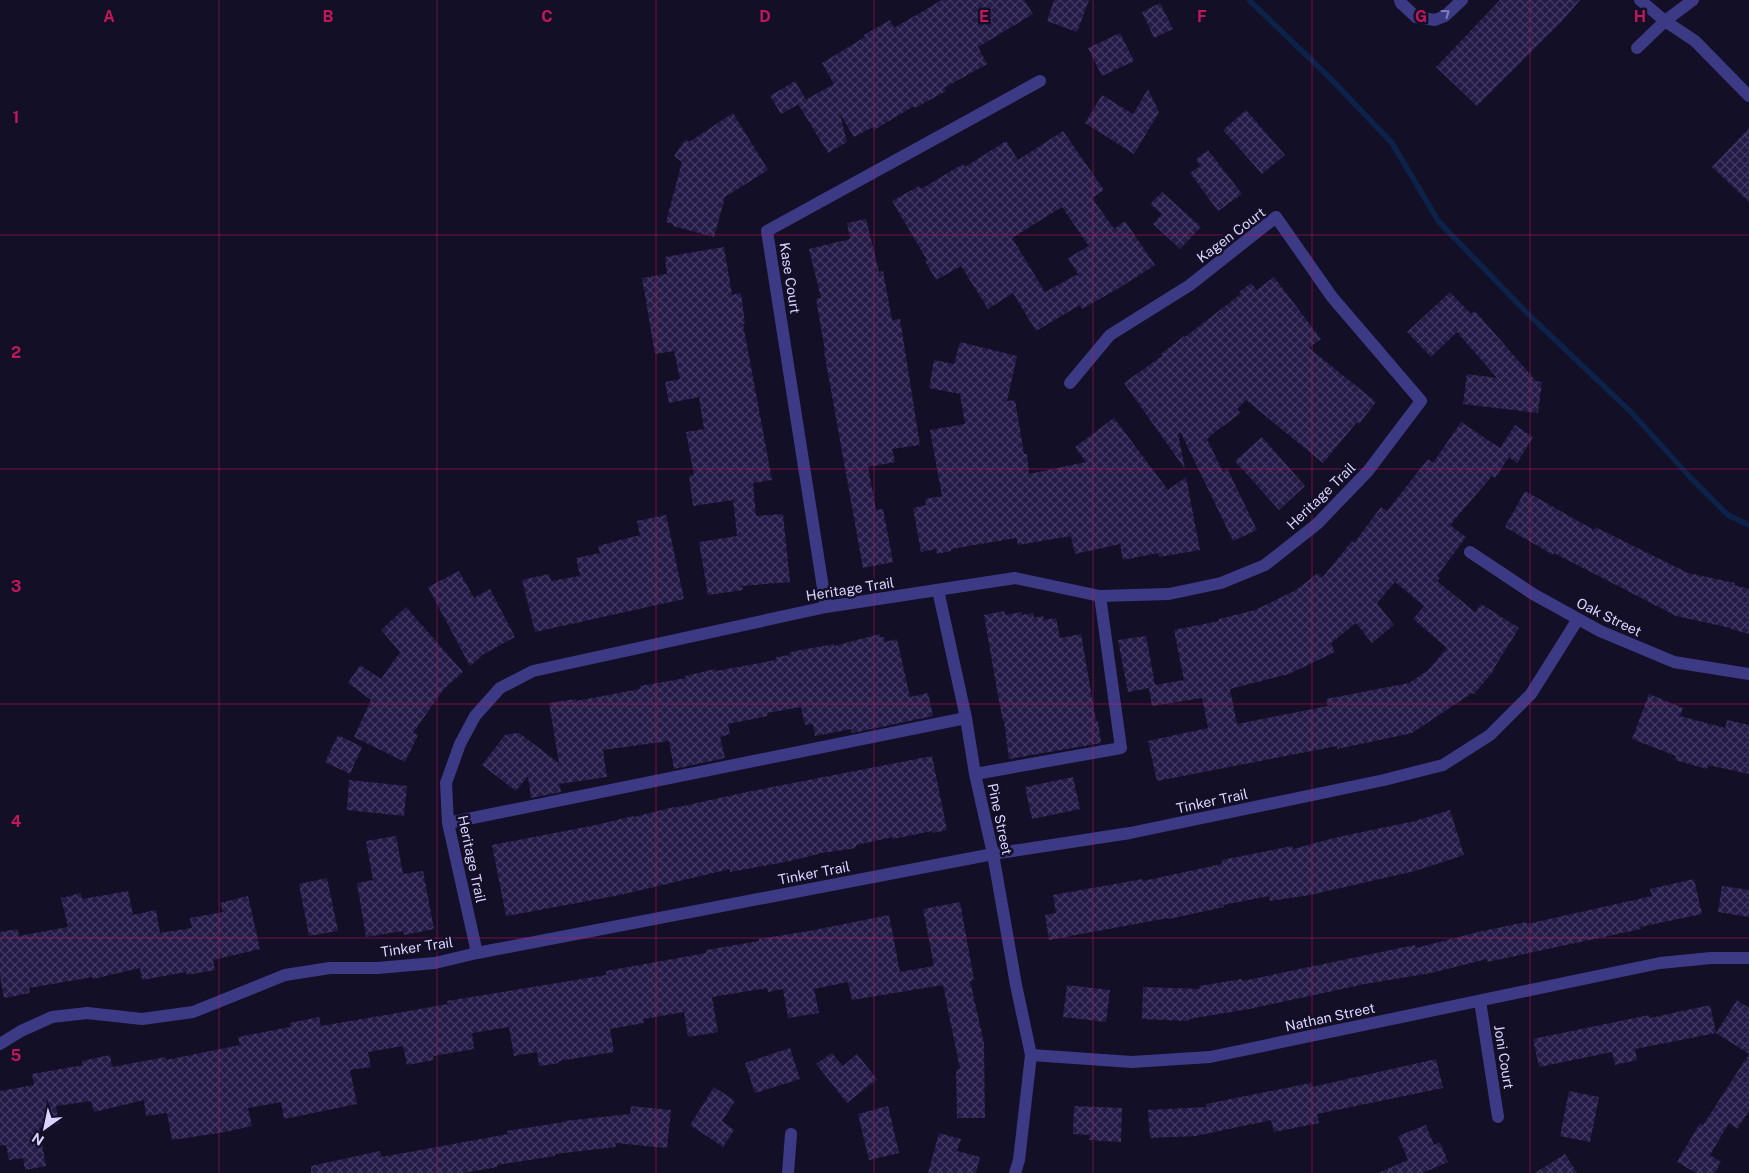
<svg xmlns="http://www.w3.org/2000/svg" width="1749" height="1173" viewBox="0 0 1749 1173" font-family="'Public Sans',sans-serif">
	<style>
		.lines { fill: none; stroke-linecap: round; stroke-linejoin: round }
		.stream { stroke: #0c2248; stroke-width: 5.5 }
		.building { fill: url(#building-cross-hatch); fill-rule: evenodd }
		.minor { stroke: #3d3a85; stroke-width: 12 }
		.oneway { stroke: #837fbc }
		.grid { fill: none; stroke: #c2185b; stroke-width: 1; stroke-opacity: 0.55 }
		.labels { text-anchor: middle; stroke-width: 5; stroke-linejoin: round; paint-order: stroke }
		.street-label { font-size: 14px; fill: #d9d4ff; stroke: #130f26 }
		.grid-label { font-size: 16px; text-anchor: middle; font-weight: bold; fill: #c2185b; stroke: #130f26; stroke-width: 5; stroke-linejoin: round; paint-order: stroke }
	</style>
	<defs>
		<pattern id="building-cross-hatch" width="8" height="8" patternUnits="userSpaceOnUse" patternTransform="scale(1.25)"><rect width="8" height="8" fill="#241b47"/><path d="M0 0l8 8M0 8l8-8" fill="none" stroke="#433b63"/></pattern>
	</defs>
	<rect width="100%" height="100%" fill="#130f26"/>
	<g class="lines">
		<path class="stream" d="M 1249,0 L 1329,77 L 1392,143 L 1439,222 L 1528,314 L 1631,412 L 1690,477 L 1728,515 L 1749,525"/>
	</g>
	<g class="building">
		<path d="M 942,0 L 1024,0 L 1033,14 L 978,47 L 987,64 L 944,88 L 946,91 L 915,108 L 914,106 L 874,130 L 873,127 L 854,137 L 840,114 L 847,142 L 828,153 L 798,104 L 834,84 L 822,63 L 865,37 L 864,35 L 890,20 L 894,28 Z"/>
		<path d="M 1054,0 L 1089,0 L 1077,32 L 1047,21 Z"/>
		<path d="M 1500,0 L 1580,0 L 1565,18 L 1477,106 L 1436,67 Z"/>
		<path d="M 1160,3 L 1173,29 L 1154,38 L 1142,12 Z"/>
		<path d="M 1120,33 L 1134,61 L 1102,76 L 1088,48 Z"/>
		<path d="M 795,81 L 806,100 L 781,114 L 770,96 Z"/>
		<path d="M 1148,89 L 1159,112 L 1134,154 L 1085,123 L 1102,95 L 1133,114 Z"/>
		<path d="M 1246,110 L 1285,155 L 1262,174 L 1223,130 Z"/>
		<path d="M 733,113 L 768,170 L 725,197 L 714,237 L 673,226 L 673,224 L 666,222 L 682,162 L 674,156 L 686,139 L 689,142 Z"/>
		<path d="M 1749,128 L 1749,202 L 1712,167 Z"/>
		<path d="M 1063,131 L 1104,190 L 1092,198 L 1114,229 L 1125,221 L 1155,265 L 1119,288 L 1082,309 L 1080,305 L 1036,331 L 1013,293 L 988,309 L 961,266 L 936,280 L 925,261 L 927,260 L 892,201 L 919,186 L 921,189 L 963,164 L 965,167 L 1006,141 L 1018,160 ZM 1062,207 L 1089,246 L 1068,258 L 1078,274 L 1045,292 L 1012,238 Z"/>
		<path d="M 1208,150 L 1242,194 L 1218,211 L 1190,173 L 1200,166 L 1196,159 Z"/>
		<path d="M 1162,192 L 1201,227 L 1180,249 L 1153,224 L 1162,214 L 1150,204 Z"/>
		<path d="M 866,219 L 879,272 L 883,271 L 892,320 L 900,319 L 920,445 L 892,449 L 895,462 L 868,467 L 876,510 L 883,509 L 893,562 L 863,568 L 824,351 L 825,350 L 816,299 L 821,298 L 809,249 L 850,239 L 847,223 Z"/>
		<path d="M 724,247 L 732,295 L 741,293 L 745,324 L 743,324 L 772,480 L 753,483 L 756,516 L 783,514 L 790,582 L 742,586 L 743,590 L 708,595 L 699,542 L 737,536 L 733,500 L 693,506 L 689,476 L 694,475 L 686,432 L 704,429 L 699,397 L 669,403 L 665,382 L 680,379 L 674,351 L 655,354 L 642,278 L 667,274 L 665,257 Z"/>
		<path d="M 1274,277 L 1321,339 L 1309,348 L 1376,402 L 1359,424 L 1357,422 L 1323,463 L 1246,400 L 1237,409 L 1241,413 L 1211,435 L 1211,436 L 1207,439 L 1223,472 L 1227,468 L 1257,530 L 1233,541 L 1181,433 L 1178,434 L 1185,469 L 1124,383 L 1162,356 L 1161,354 L 1184,336 L 1185,337 L 1241,294 L 1239,292 L 1251,283 L 1257,290 Z"/>
		<path d="M 1450,292 L 1471,314 L 1475,311 L 1536,381 L 1542,382 L 1538,413 L 1463,404 L 1467,374 L 1497,378 L 1457,332 L 1431,357 L 1407,332 Z"/>
		<path d="M 960,342 L 1017,356 L 1007,401 L 1015,400 L 1024,454 L 1027,454 L 1029,474 L 1086,462 L 1075,447 L 1114,418 L 1168,490 L 1186,477 L 1200,550 L 1159,557 L 1158,553 L 1123,560 L 1120,544 L 1075,554 L 1071,536 L 1018,545 L 1016,538 L 951,549 L 951,551 L 937,554 L 936,549 L 921,552 L 913,508 L 926,505 L 925,499 L 942,496 L 930,430 L 965,424 L 960,394 L 929,388 L 934,360 L 954,364 Z"/>
		<path d="M 1461,422 L 1500,448 L 1515,425 L 1533,437 L 1517,463 L 1509,457 L 1495,478 L 1492,476 L 1450,525 L 1466,537 L 1437,576 L 1440,578 L 1437,581 L 1475,612 L 1481,604 L 1519,628 L 1494,668 L 1495,669 L 1474,694 L 1472,693 L 1412,733 L 1337,749 L 1337,746 L 1157,781 L 1148,741 L 1208,728 L 1202,698 L 1152,706 L 1149,688 L 1128,692 L 1118,640 L 1146,636 L 1155,685 L 1184,680 L 1174,630 L 1219,621 L 1219,619 L 1255,610 L 1296,590 L 1318,573 L 1322,578 L 1352,541 L 1354,543 L 1381,507 L 1387,511 L 1428,459 L 1433,463 ZM 1395,582 L 1424,606 L 1413,619 L 1447,648 L 1428,670 L 1409,683 L 1326,699 L 1328,706 L 1237,724 L 1230,689 L 1289,674 L 1335,652 L 1331,643 L 1356,623 L 1372,643 L 1394,625 L 1377,603 Z"/>
		<path d="M 1262,437 L 1305,486 L 1279,510 L 1235,461 Z"/>
		<path d="M 1525,491 L 1594,530 L 1595,527 L 1688,573 L 1735,583 L 1734,585 L 1749,589 L 1749,634 L 1731,629 L 1731,628 L 1676,616 L 1554,553 L 1553,555 L 1505,527 Z"/>
		<path d="M 666,515 L 684,599 L 535,632 L 522,580 L 549,574 L 551,581 L 580,576 L 576,558 L 600,553 L 598,546 L 640,535 L 637,521 Z"/>
		<path d="M 459,571 L 474,598 L 490,589 L 515,637 L 484,654 L 470,666 L 428,587 Z"/>
		<path d="M 406,607 L 463,672 L 443,690 L 413,733 L 418,735 L 405,762 L 354,737 L 371,700 L 348,683 L 360,665 L 381,679 L 400,652 L 381,630 Z"/>
		<path d="M 1005,611 L 1005,615 L 1022,612 L 1022,615 L 1033,613 L 1034,618 L 1043,616 L 1044,620 L 1056,618 L 1060,638 L 1081,634 L 1096,721 L 1098,721 L 1101,743 L 1009,759 L 1004,721 L 1003,721 L 997,690 L 984,615 Z"/>
		<path d="M 880,634 L 880,637 L 884,637 L 885,642 L 897,639 L 910,697 L 928,693 L 933,716 L 852,733 L 851,729 L 815,736 L 813,724 L 805,725 L 801,707 L 767,713 L 768,716 L 728,724 L 730,734 L 720,737 L 725,758 L 674,769 L 669,741 L 603,750 L 607,777 L 559,784 L 561,792 L 531,798 L 528,776 L 516,791 L 482,765 L 505,735 L 519,733 L 559,763 L 549,703 L 576,699 L 576,701 L 640,689 L 640,686 L 686,678 L 685,676 L 715,669 L 716,671 L 776,660 L 776,657 L 790,655 L 790,652 L 834,644 L 834,646 Z"/>
		<path d="M 1649,694 L 1683,708 L 1680,716 L 1725,728 L 1727,720 L 1749,725 L 1749,774 L 1708,765 L 1707,769 L 1675,760 L 1676,756 L 1632,739 Z"/>
		<path d="M 338,735 L 362,747 L 350,774 L 325,762 Z"/>
		<path d="M 932,756 L 947,830 L 933,833 L 932,831 L 893,839 L 893,837 L 856,845 L 856,848 L 822,853 L 790,861 L 730,872 L 730,869 L 620,895 L 506,916 L 492,845 L 596,825 L 633,816 L 634,817 L 674,807 L 674,808 L 747,792 Z"/>
		<path d="M 1073,777 L 1080,809 L 1032,819 L 1025,787 Z"/>
		<path d="M 349,780 L 407,786 L 404,816 L 347,810 Z"/>
		<path d="M 1450,810 L 1464,855 L 1415,871 L 1310,895 L 1270,901 L 1269,896 L 1223,905 L 1224,907 L 1169,919 L 1168,918 L 1049,940 L 1045,915 L 1056,913 L 1053,895 L 1143,879 L 1143,881 L 1222,864 L 1222,860 L 1292,846 L 1293,849 L 1338,837 L 1415,821 Z"/>
		<path d="M 396,836 L 403,874 L 423,871 L 434,929 L 404,935 L 403,931 L 366,937 L 357,883 L 373,880 L 366,841 Z"/>
		<path d="M 327,878 L 338,931 L 309,936 L 299,884 Z"/>
		<path d="M 1694,879 L 1702,914 L 1640,927 L 1641,929 L 1487,962 L 1487,959 L 1431,973 L 1365,984 L 1249,1009 L 1189,1019 L 1189,1021 L 1142,1019 L 1143,987 L 1200,989 L 1199,986 L 1242,979 L 1243,981 L 1376,953 L 1415,945 L 1416,948 L 1478,932 L 1526,922 L 1527,924 L 1652,896 L 1650,889 Z"/>
		<path d="M 1722,886 L 1749,890 L 1749,917 L 1718,912 Z"/>
		<path d="M 128,891 L 133,915 L 156,910 L 160,933 L 192,928 L 190,918 L 223,912 L 220,903 L 248,896 L 260,949 L 213,960 L 215,970 L 187,975 L 186,972 L 142,980 L 140,968 L 93,979 L 93,977 L 29,988 L 30,993 L 4,998 L 0,976 L 0,932 L 18,929 L 19,936 L 68,927 L 61,898 L 81,893 L 82,899 Z"/>
		<path d="M 960,902 L 974,980 L 970,981 L 984,1043 L 985,1118 L 957,1118 L 956,1070 L 960,1069 L 943,985 L 852,1000 L 848,982 L 814,989 L 819,1013 L 788,1018 L 783,989 L 768,992 L 767,988 L 712,997 L 718,1032 L 688,1037 L 684,1012 L 644,1019 L 644,1023 L 610,1029 L 614,1052 L 559,1061 L 559,1063 L 539,1066 L 537,1052 L 514,1056 L 509,1027 L 472,1033 L 474,1049 L 433,1056 L 434,1060 L 407,1065 L 403,1046 L 368,1052 L 371,1067 L 350,1070 L 357,1104 L 284,1119 L 281,1102 L 248,1108 L 252,1126 L 225,1132 L 172,1140 L 167,1113 L 146,1116 L 144,1100 L 94,1112 L 91,1101 L 56,1106 L 59,1124 L 39,1128 L 46,1166 L 25,1170 L 23,1158 L 9,1160 L 6,1145 L 0,1146 L 0,1091 L 34,1085 L 32,1074 L 83,1065 L 82,1061 L 110,1055 L 112,1067 L 166,1057 L 166,1060 L 240,1045 L 238,1037 L 290,1027 L 290,1023 L 319,1017 L 321,1026 L 397,1013 L 448,1004 L 447,1001 L 606,975 L 606,971 L 706,953 L 706,950 L 759,941 L 759,939 L 809,931 L 889,915 L 900,972 L 934,966 L 923,909 Z"/>
		<path d="M 1067,985 L 1110,990 L 1106,1022 L 1063,1017 Z"/>
		<path d="M 1737,1000 L 1749,1008 L 1749,1111 L 1737,1129 L 1729,1123 L 1710,1155 L 1721,1162 L 1715,1173 L 1696,1173 L 1677,1162 L 1700,1123 L 1703,1125 L 1749,1054 L 1716,1033 Z"/>
		<path d="M 1710,1005 L 1716,1033 L 1635,1049 L 1637,1060 L 1615,1065 L 1612,1052 L 1539,1067 L 1533,1039 L 1649,1015 L 1650,1018 Z"/>
		<path d="M 790,1048 L 800,1079 L 755,1093 L 745,1063 Z"/>
		<path d="M 832,1053 L 843,1066 L 857,1054 L 877,1079 L 847,1103 L 816,1064 Z"/>
		<path d="M 1436,1059 L 1443,1088 L 1317,1114 L 1319,1123 L 1274,1132 L 1271,1120 L 1196,1136 L 1150,1138 L 1148,1110 L 1207,1107 L 1206,1104 L 1311,1083 L 1312,1087 Z"/>
		<path d="M 714,1087 L 735,1101 L 722,1121 L 734,1130 L 723,1147 L 690,1125 Z"/>
		<path d="M 1569,1091 L 1599,1097 L 1590,1142 L 1560,1136 Z"/>
		<path d="M 631,1106 L 671,1110 L 667,1148 L 615,1143 L 616,1147 L 555,1154 L 555,1156 L 497,1165 L 497,1167 L 463,1173 L 311,1173 L 311,1166 L 380,1151 L 382,1157 L 508,1134 L 507,1131 L 564,1122 L 564,1121 L 630,1114 Z"/>
		<path d="M 888,1106 L 899,1153 L 869,1160 L 858,1114 Z"/>
		<path d="M 1074,1106 L 1122,1108 L 1121,1142 L 1089,1140 L 1090,1135 L 1073,1134 Z"/>
		<path d="M 1426,1125 L 1434,1145 L 1440,1142 L 1448,1162 L 1422,1173 L 1378,1173 L 1408,1160 L 1398,1136 Z"/>
		<path d="M 939,1133 L 961,1139 L 957,1151 L 980,1157 L 976,1173 L 928,1173 Z"/>
		<path d="M 1565,1154 L 1577,1173 L 1535,1173 Z"/>
	</g>
	<g class="lines">
		<g class="minor">
			<path d="M 1400,0 L 1401,3 L 1416,17 L 1435,20 L 1445,16 L 1462,0"/>
			<path d="M 1640,0 L 1665,21 L 1693,0"/>
			<path d="M 1637,48 L 1665,21 L 1695,41 L 1749,96"/>
			<path d="M 1470,552 L 1533,594 L 1600,631 L 1674,662 L 1749,674"/>
			<path d="M 938,590 L 966,718 L 975,774 L 993,854 L 1016,985 L 1031,1055 L 1019,1160 L 1015,1173"/>
			<path d="M 826,607 L 767,231 L 1040,81"/>
			<path d="M 975,774 L 1121,748 L 1100,596"/>
			<path d="M 448,823 L 966,718"/>
			<path d="M 477,953 L 448,823 L 446,783 L 460,744 L 475,716 L 500,688 L 533,671 L 826,607 L 1015,578 L 1100,596 L 1169,594 L 1221,583 L 1265,565 L 1317,524 L 1368,471 L 1421,401 L 1332,297 L 1276,217 L 1190,285 L 1110,335 L 1070,383"/>
			<path d="M 1480,1001 L 1498,1117"/>
			<path d="M 0,1044 L 21,1031 L 52,1017 L 87,1013 L 142,1019 L 193,1012 L 285,975 L 330,968 L 377,968 L 435,963 L 477,953 L 993,854 L 1130,833 L 1384,780 L 1443,765 L 1490,735 L 1531,694 L 1578,619"/>
			<path d="M 1031,1055 L 1132,1062 L 1210,1057 L 1660,963 L 1711,958 L 1749,958"/>
			<path d="M 788,1173 L 791,1134"/>
		</g>
	</g>
	<defs><path id="oneway-chevron" d="M-2-3.5L2.5 0L-2 3.5" fill="none" stroke-width="1.6" stroke-linecap="round" stroke-linejoin="round" transform="scale(1.25)"/></defs>
	<use class="oneway" href="#oneway-chevron" transform="translate(1446 13) rotate(-36)"/>
	<path class="grid" d="M 219,0 L 219,1173M 437,0 L 437,1173M 656,0 L 656,1173M 874,0 L 874,1173M 1093,0 L 1093,1173M 1312,0 L 1312,1173M 1530,0 L 1530,1173M 0,235 L 1749,235M 0,469 L 1749,469M 0,704 L 1749,704M 0,938 L 1749,938"/>
	<g class="labels">
		<g class="street-label">
			<text transform="translate(1231 235) rotate(-37)" y="5">Kagen Court</text>
			<text transform="translate(790 278) rotate(81)" y="5">Kase Court</text>
			<text transform="translate(1321 496) rotate(-44)" y="5">Heritage Trail</text>
			<text transform="translate(850 589) rotate(-9)" y="5">Heritage Trail</text>
			<text transform="translate(1609 617) rotate(26)" y="5">Oak Street</text>
			<text transform="translate(1212 801) rotate(-12)" y="5">Tinker Trail</text>
			<text transform="translate(1000 819) rotate(78)" y="5">Pine Street</text>
			<text transform="translate(472 859) rotate(78)" y="5">Heritage Trail</text>
			<text transform="translate(814 873) rotate(-11)" y="5">Tinker Trail</text>
			<text transform="translate(417 947) rotate(-8)" y="5">Tinker Trail</text>
			<text transform="translate(1330 1017) rotate(-12)" y="5">Nathan Street</text>
			<text transform="translate(1504 1057) rotate(81)" y="5">Joni Court</text>
		</g>
	</g>
	<g class="grid-label">
		<text x="109" y="22">A</text>
		<text x="328" y="22">B</text>
		<text x="547" y="22">C</text>
		<text x="765" y="22">D</text>
		<text x="984" y="22">E</text>
		<text x="1202" y="22">F</text>
		<text x="1421" y="22">G</text>
		<text x="1640" y="22">H</text>
		<text x="16" y="123">1</text>
		<text x="16" y="358">2</text>
		<text x="16" y="592">3</text>
		<text x="16" y="827">4</text>
		<text x="16" y="1061">5</text>
	</g>
	<g transform="translate(45 1128) rotate(213)" stroke="#130f26" stroke-width="4" paint-order="stroke">
	<path d="M0-4L9 19L0 12L-9 19Z" fill="#d9d4ff"/>
	<text y="-8" font-size="14" font-weight="bold" text-anchor="middle" fill="#d9d4ff">N</text>
	</g>
</svg>
